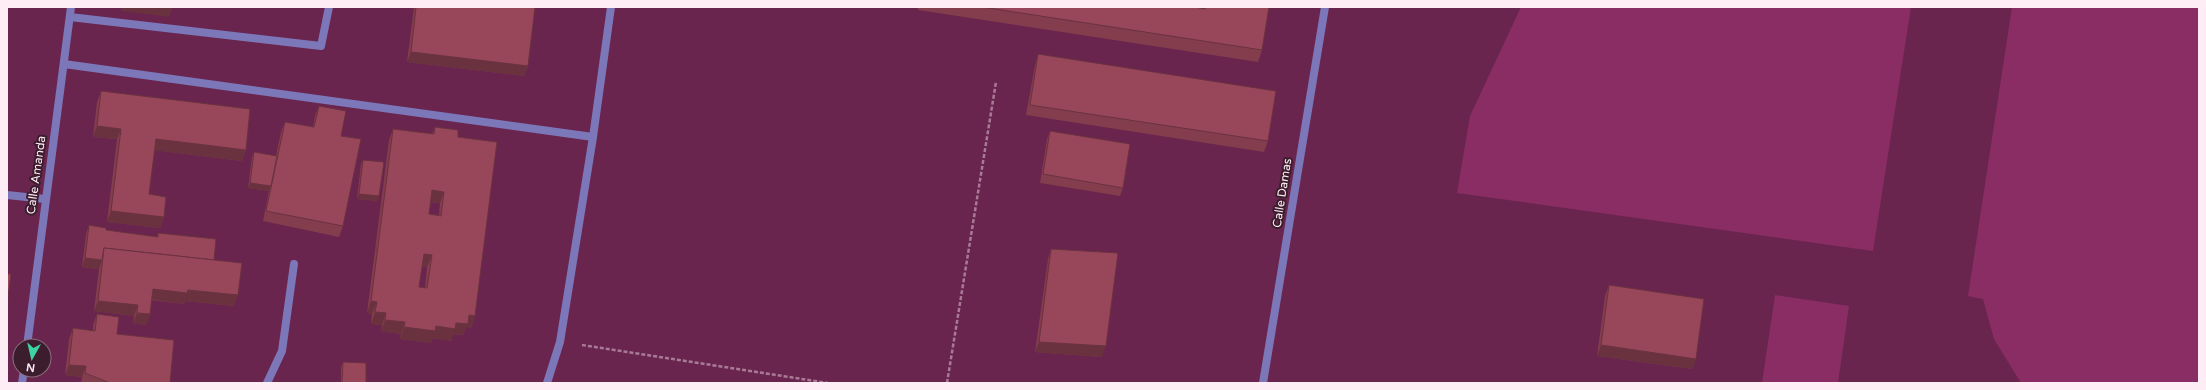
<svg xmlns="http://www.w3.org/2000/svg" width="2206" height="390" viewBox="0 0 2206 390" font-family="'Varela Round',sans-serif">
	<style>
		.green { fill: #8a2d65 }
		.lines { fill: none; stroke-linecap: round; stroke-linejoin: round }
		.path { stroke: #a97a95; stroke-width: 2.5; stroke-dasharray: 4 2; stroke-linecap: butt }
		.lane { stroke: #7c77b8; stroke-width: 8 }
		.street { stroke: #7c77b8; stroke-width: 8 }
		.wall { fill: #833d4d; fill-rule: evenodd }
		.shaded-wall { fill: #6a323f }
		.building { fill: #98475a; stroke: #6a323f; fill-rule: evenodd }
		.labels { text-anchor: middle; stroke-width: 4; stroke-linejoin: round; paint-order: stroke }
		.street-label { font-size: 12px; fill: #feedf5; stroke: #3c1d2e }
	</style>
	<rect width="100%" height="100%" fill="#69254e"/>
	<g class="green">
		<path d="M 1521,7 L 1911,7 L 1873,251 L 1457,193 L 1470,116 Z"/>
		<path d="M 2012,7 L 2199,7 L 2199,383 L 2021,383 L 1994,339 L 1983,299 L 1968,296 Z"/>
		<path d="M 1775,295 L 1849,306 L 1838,383 L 1762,383 Z"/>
	</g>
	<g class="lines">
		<g class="path">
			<path d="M 582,345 L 828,383"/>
			<path d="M 947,383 L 996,82"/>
		</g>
		<g class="lane">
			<path d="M 70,17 L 321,46 L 329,7"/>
			<path d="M 593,137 L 611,7"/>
			<path d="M 267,383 L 282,351 L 294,264"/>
		</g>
		<g class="street">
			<path d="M 64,64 L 593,137 L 560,342 L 547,383"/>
			<path d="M 7,195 L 45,199"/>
			<path d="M 27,346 L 71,7"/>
			<path d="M 22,383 L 24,370"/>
			<path d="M 1263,383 L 1325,7"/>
		</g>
	</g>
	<g class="wall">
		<path d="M 414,7 L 535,7 L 528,66 L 524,76 L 407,62 Z"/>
		<path d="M 918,7 L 1195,7 L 1203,8 L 1203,7 L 1269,7 L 1262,50 L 1258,62 L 918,10 Z"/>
		<path d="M 1038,54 L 1268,141 L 1264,152 L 1026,115 L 1035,65 Z"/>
		<path d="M 101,91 L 246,150 L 242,161 L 154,150 L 149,194 L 164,217 L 160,228 L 107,222 L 117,139 L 93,137 L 97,102 Z"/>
		<path d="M 319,106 L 341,136 L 343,226 L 339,237 L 263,221 L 269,191 L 248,188 L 252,157 L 254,152 L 276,156 L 281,132 L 285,122 L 313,127 L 315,116 Z"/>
		<path d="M 435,127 L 458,137 L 475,316 L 471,328 L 466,327 L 463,335 L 453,334 L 451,341 L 433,338 L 431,343 L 400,339 L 401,334 L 381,331 L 382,325 L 371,324 L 372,314 L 367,313 L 389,140 L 393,129 L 432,134 ZM 431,202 L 440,203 L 439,215 L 429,214 ZM 422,266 L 427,267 L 425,288 L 419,287 Z"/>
		<path d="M 1050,131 L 1123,188 L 1120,196 L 1040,183 L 1047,139 Z"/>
		<path d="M 363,160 L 378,201 L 357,199 L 361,164 Z"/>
		<path d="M 89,225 L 106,230 L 157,237 L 158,233 L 214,260 L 234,306 L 185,301 L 184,304 L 151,300 L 150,314 L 146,325 L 133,323 L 134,316 L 94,311 L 99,268 L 99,269 L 82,267 L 86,234 Z"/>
		<path d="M 1051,249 L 1102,357 L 1035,352 L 1048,259 Z"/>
		<path d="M 1609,285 L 1696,359 L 1692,369 L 1597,356 L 1605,296 Z"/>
		<path d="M 97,314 L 117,334 L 170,383 L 81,383 L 82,377 L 65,375 L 69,339 L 73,328 L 93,331 L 93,325 Z"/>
		<path d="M 343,362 L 366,383 L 341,383 L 341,367 Z"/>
	</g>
	<g class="shaded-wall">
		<path d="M 122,7 L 173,7 L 169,17 L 121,11 Z"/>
		<path d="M 411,52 L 528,66 L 524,76 L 407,62 Z"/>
		<path d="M 97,126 L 121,129 L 117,139 L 93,137 Z"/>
		<path d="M 156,139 L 246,150 L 242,161 L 152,150 Z"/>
		<path d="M 250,183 L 271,186 L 269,191 L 248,188 Z"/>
		<path d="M 432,190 L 444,192 L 440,203 L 428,202 Z"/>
		<path d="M 359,194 L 379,196 L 378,201 L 357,199 Z"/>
		<path d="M 111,211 L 164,217 L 160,228 L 107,222 Z"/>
		<path d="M 424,254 L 432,255 L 427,267 L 420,266 Z"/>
		<path d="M 85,258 L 102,260 L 99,269 L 82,267 Z"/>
		<path d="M 153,289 L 188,290 L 238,295 L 234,306 L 185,301 L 184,304 L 149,299 Z"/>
		<path d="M 98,301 L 138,305 L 134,316 L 94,311 Z"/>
		<path d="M 371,301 L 377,302 L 372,314 L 367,313 Z"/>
		<path d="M 375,312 L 386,313 L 382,325 L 371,324 Z"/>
		<path d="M 137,313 L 150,314 L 146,325 L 133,323 Z"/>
		<path d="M 469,315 L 475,316 L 471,328 L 466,327 L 463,335 L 453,334 L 451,341 L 433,338 L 431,343 L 400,339 L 404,327 L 456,323 Z"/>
		<path d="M 385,320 L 405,322 L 401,334 L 381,331 Z"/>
		<path d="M 1039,342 L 1106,346 L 1102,357 L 1035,352 Z"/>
		<path d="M 1601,345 L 1696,359 L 1692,369 L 1597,356 Z"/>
		<path d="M 69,365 L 86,366 L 82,377 L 65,375 Z"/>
	</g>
	<g class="building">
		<path d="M 416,7 L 535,7 L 528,66 L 411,52 Z"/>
		<path d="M 982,7 L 1195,7 L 1205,9 L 1206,7 L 1269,7 L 1262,50 Z"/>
		<path d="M 1038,54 L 1276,91 L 1268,141 L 1030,105 Z"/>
		<path d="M 101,91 L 250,109 L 246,150 L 156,139 L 149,194 L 166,197 L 164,217 L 111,211 L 121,129 L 97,126 Z"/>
		<path d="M 319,106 L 346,111 L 341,136 L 361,139 L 343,226 L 266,211 L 285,122 L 314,127 Z"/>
		<path d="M 435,127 L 458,130 L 458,137 L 497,142 L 475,316 L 469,315 L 468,324 L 456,323 L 455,329 L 436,326 L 435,331 L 404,327 L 405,322 L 385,320 L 386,313 L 375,312 L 377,302 L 371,301 L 393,129 L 434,134 ZM 432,190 L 444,192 L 441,216 L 429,214 ZM 424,254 L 432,255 L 427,288 L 419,287 Z"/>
		<path d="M 1050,131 L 1130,144 L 1123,188 L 1043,174 Z"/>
		<path d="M 254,152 L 277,156 L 271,186 L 250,183 Z"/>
		<path d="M 363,160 L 384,162 L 379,196 L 359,194 Z"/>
		<path d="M 89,225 L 106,228 L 106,230 L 158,237 L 158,233 L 216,239 L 214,260 L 104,248 L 102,260 L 85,258 Z"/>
		<path d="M 7,233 L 8,233 L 7,243 Z"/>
		<path d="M 104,248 L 242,263 L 238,295 L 188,290 L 187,293 L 153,289 L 150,314 L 137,313 L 138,305 L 98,301 Z"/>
		<path d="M 1051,249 L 1118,253 L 1106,346 L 1039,342 Z"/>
		<path d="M 7,274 L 11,274 L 7,305 Z"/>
		<path d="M 1609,285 L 1704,299 L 1696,359 L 1601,345 Z"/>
		<path d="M 97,314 L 119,317 L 117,334 L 174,340 L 170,383 L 110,383 L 85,373 L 86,366 L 69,365 L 73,328 L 95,331 Z"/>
		<path d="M 343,362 L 366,363 L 366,383 L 342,383 Z"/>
	</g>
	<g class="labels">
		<g class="street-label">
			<text transform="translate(36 175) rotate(-82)" y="4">Calle Amanda</text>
			<text transform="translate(1282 193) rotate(-81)" y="4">Calle Damas</text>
		</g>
	</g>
	<rect width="2206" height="390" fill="none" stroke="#feedf5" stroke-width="16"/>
	<g transform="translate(32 358) rotate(188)"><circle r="19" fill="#3c1d2e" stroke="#8a707e"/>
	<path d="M0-3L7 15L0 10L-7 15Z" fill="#3dd4a3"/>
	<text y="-6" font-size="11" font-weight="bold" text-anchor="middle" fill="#feedf5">N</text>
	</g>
</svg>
